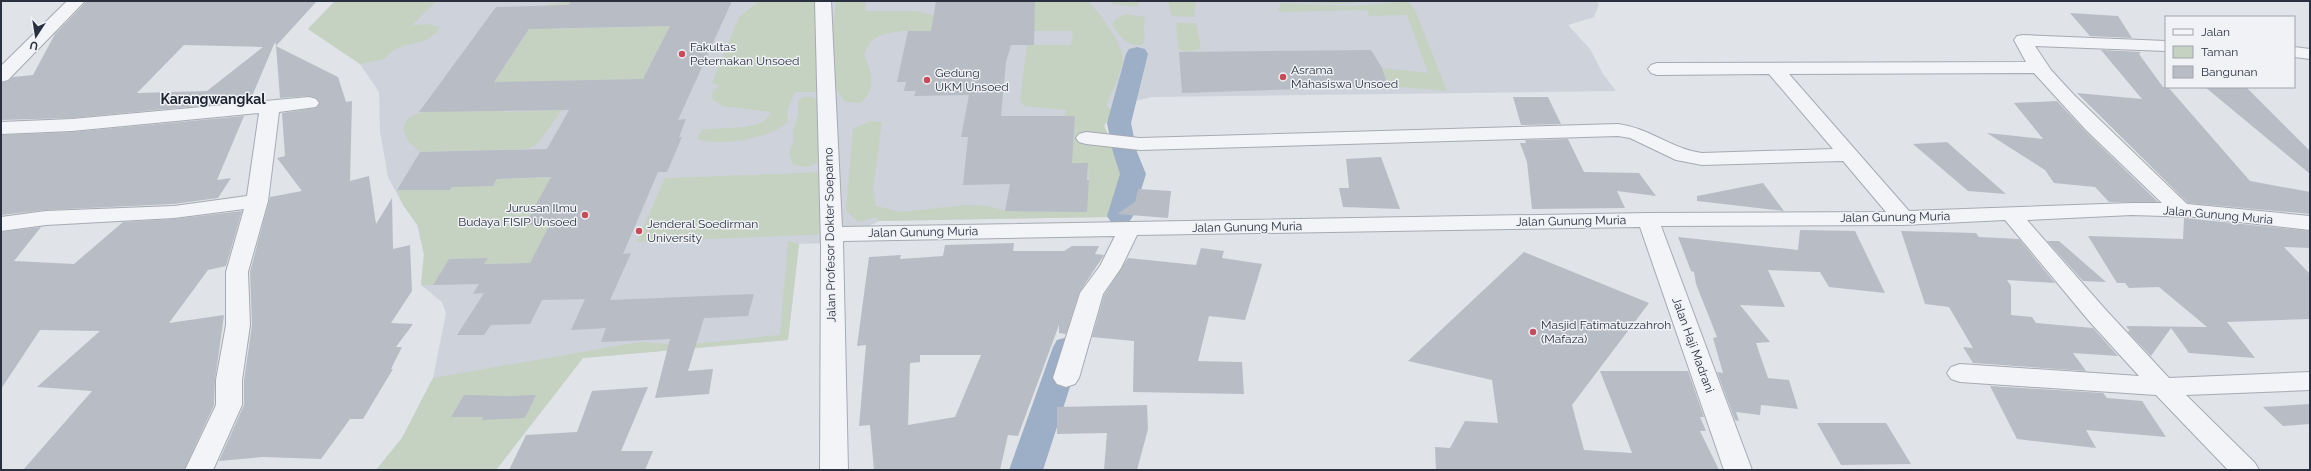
<svg xmlns="http://www.w3.org/2000/svg" width="2311" height="471" viewBox="0 0 2311 471" font-family="Raleway,sans-serif">
	<style>
		.built { fill: #ced2da }
		.green { fill: #c5d2c2 }
		.lines { fill: none; stroke-linecap: round; stroke-linejoin: round }
		.canal { fill: #9dafc6; fill-rule: evenodd }
		.building { fill: #b8bcc5; fill-rule: evenodd }
		.minor-casing { stroke: #a6aab2; stroke-width: 2 }
		.minor { fill: #f3f4f7; fill-rule: evenodd }
		.poi-dot { fill: #c64c59; stroke: #f0f2f6; stroke-width: 1.5 }
		.labels { text-anchor: middle; stroke-width: 3; stroke-linejoin: round; paint-order: stroke }
		.poi-label { font-size: 12px; fill: #2a303f; stroke: #f0f2f6; text-anchor: start }
		.street-label { font-size: 12px; fill: #2a303f; stroke: #f0f2f6 }
		.quarter-label { font-size: 14px; font-weight: bold; fill: #1c2230; stroke: #f0f2f6 }
	</style>
	<rect width="100%" height="100%" fill="#e0e3e8"/>
	<path class="built" d="M 335,1 L 1596,1 L 1599,4 L 1594,17 L 1568,25 L 1590,49 L 1603,74 L 1616,91 L 1152,97 L 1135,101 L 1114,110 L 1104,126 L 1121,163 L 1121,182 L 1109,217 L 879,221 L 847,237 L 828,243 L 799,244 L 788,340 L 583,358 L 496,470 L 376,470 L 402,438 L 433,378 L 446,313 L 442,302 L 421,285 L 424,255 L 417,225 L 403,205 L 388,177 L 380,131 L 379,92 L 360,64 L 308,29 Z"/>
	<g class="green">
		<path d="M 335,1 L 437,1 L 412,25 L 427,24 L 440,27 C 425,51 401,37 385,59 L 360,64 L 308,29 Z"/>
		<path d="M 571,1 L 553,29 L 670,26 L 643,79 L 522,82 L 502,112 L 562,110 L 538,143 L 528,149 L 420,152 C 412,145 404,139 404,128 C 404,105 459,111 476,110 L 545,5 Z"/>
		<path d="M 765,1 L 823,1 L 826,92 L 796,92 C 790,99 786,111 788,121 C 774,138 716,148 697,138 L 702,130 C 720,126 765,133 771,112 L 722,106 L 711,98 L 714,90 L 719,86 L 712,83 L 739,17 L 758,2 Z"/>
		<path d="M 836,1 L 866,1 L 865,11 L 916,11 L 941,17 L 1007,7 L 1035,6 L 1035,1 L 1088,1 C 1098,11 1125,47 1123,61 C 1120,76 1111,93 1106,107 L 1114,110 L 1104,126 L 1121,163 L 1121,182 L 1109,217 L 879,221 L 876,217 L 858,222 L 846,210 L 853,129 L 870,121 L 882,122 L 873,189 L 876,206 L 901,212 L 965,205 L 988,206 L 1006,211 L 1087,212 L 1089,180 L 1088,163 L 1044,163 L 1074,137 L 1075,116 L 1064,116 L 1067,110 L 1024,106 L 1020,100 L 1027,45 L 1071,45 L 1073,31 L 901,31 C 881,35 873,34 864,54 C 872,72 877,91 860,103 L 845,102 L 833,85 L 833,25 Z"/>
		<path d="M 1111,1 L 1140,1 L 1137,7 L 1112,4 Z"/>
		<path d="M 1168,1 L 1196,1 L 1194,17 L 1171,16 Z"/>
		<path d="M 1271,1 L 1376,1 L 1343,4 Z"/>
		<path d="M 1408,1 L 1415,10 L 1447,91 L 1388,86 L 1382,68 L 1428,73 L 1407,15 L 1369,16 L 1368,11 L 1361,10 L 1278,12 L 1281,3 L 1353,6 Z"/>
		<path d="M 1125,14 L 1145,17 C 1142,26 1147,35 1143,44 C 1127,48 1121,37 1112,25 L 1115,20 Z"/>
		<path d="M 1176,23 L 1196,23 L 1201,49 L 1187,52 L 1178,49 Z"/>
		<path d="M 803,97 L 813,97 L 818,101 L 820,162 L 807,167 L 793,165 L 789,152 L 794,141 L 793,131 L 798,115 L 798,101 Z"/>
		<path d="M 829,172 L 831,234 L 637,242 L 665,178 Z"/>
		<path d="M 567,177 L 536,205 L 525,224 L 550,224 L 530,263 L 484,264 L 487,258 L 449,259 L 433,285 L 421,285 L 424,255 L 418,225 L 403,205 L 397,190 L 450,190 L 456,181 L 493,186 L 498,179 Z"/>
		<path d="M 788,241 L 799,244 L 788,340 L 583,358 L 496,470 L 376,470 L 402,438 L 433,378 L 640,342 L 683,345 L 780,335 Z"/>
	</g>
	<g class="lines">
		<g class="canal">
			<path d="M 1137,47 L 1145,49 L 1148,54 L 1131,123 L 1137,152 L 1146,174 L 1133,216 L 1129,222 L 1120,224 L 1111,222 L 1107,216 L 1120,174 L 1113,152 L 1107,123 L 1126,54 L 1129,49 Z"/>
			<path d="M 1068,337 L 1079,340 L 1083,347 L 1043,470 L 1009,470 L 1053,347 L 1057,340 Z"/>
		</g>
	</g>
	<g class="building">
		<path d="M 87,1 L 317,1 L 276,46 L 275,42 L 250,101 L 72,118 L 1,120 L 1,83 L 8,81 L 13,77 L 33,75 L 55,34 ZM 184,45 L 263,47 L 207,91 L 137,93 Z"/>
		<path d="M 571,1 L 732,1 L 678,120 L 686,119 L 679,137 L 682,137 L 667,172 L 658,172 L 623,254 L 631,253 L 610,300 L 754,294 L 748,316 L 704,318 L 688,371 L 713,369 L 709,394 L 655,398 L 670,339 L 601,342 L 606,328 L 571,330 L 585,299 L 542,300 L 530,324 L 491,325 L 484,335 L 457,335 L 484,293 L 473,294 L 479,284 L 433,285 L 449,259 L 488,258 L 484,264 L 530,263 L 550,224 L 525,225 L 551,177 L 497,179 L 493,186 L 452,187 L 450,190 L 397,190 L 420,152 L 547,149 L 569,110 L 419,112 L 496,7 L 568,5 ZM 670,26 L 643,79 L 494,82 L 529,29 Z"/>
		<path d="M 936,1 L 1035,1 L 1034,45 L 1011,45 L 1006,62 L 1001,116 L 1075,116 L 1072,163 L 1088,163 L 1087,180 L 1089,180 L 1087,212 L 1005,211 L 1010,184 L 963,185 L 968,137 L 961,137 L 969,95 L 914,96 L 916,91 L 904,91 L 906,82 L 897,82 L 908,31 L 931,31 Z"/>
		<path d="M 2070,13 L 2118,16 L 2132,38 L 2090,36 Z"/>
		<path d="M 276,46 L 338,77 L 346,102 L 352,101 L 350,181 L 369,176 L 376,224 L 392,198 L 393,249 L 410,245 L 412,291 L 391,323 L 413,324 L 396,347 L 402,347 L 391,369 L 393,369 L 363,419 L 350,419 L 321,459 L 263,457 L 219,461 L 244,405 L 244,380 L 252,325 L 250,272 L 270,197 L 302,191 L 277,158 L 285,156 L 282,113 L 316,108 L 320,103 L 316,98 L 309,96 L 280,98 Z"/>
		<path d="M 1371,50 L 1382,68 L 1388,86 L 1182,93 L 1179,52 Z"/>
		<path d="M 2101,50 L 2141,52 L 2139,54 L 2163,87 L 2168,87 L 2250,181 L 2310,192 L 2310,214 L 2188,203 L 2077,93 L 2142,99 Z"/>
		<path d="M 2205,87 L 2246,87 L 2310,151 L 2310,174 Z"/>
		<path d="M 1513,97 L 1548,97 L 1561,124 L 1521,125 Z"/>
		<path d="M 2057,101 L 2085,131 L 2158,202 L 2109,202 L 2095,187 L 2054,183 L 2045,170 L 1987,133 L 2043,139 L 2014,103 Z"/>
		<path d="M 244,116 L 217,180 L 231,178 L 218,198 L 174,204 L 46,210 L 1,215 L 1,135 L 72,132 Z"/>
		<path d="M 1568,139 L 1584,172 L 1639,173 L 1656,196 L 1617,191 L 1625,208 L 1532,209 L 1527,162 L 1520,143 L 1526,143 L 1525,140 Z"/>
		<path d="M 1947,142 L 1965,158 L 2006,194 L 1968,191 L 1913,144 Z"/>
		<path d="M 1381,157 L 1400,209 L 1343,207 L 1339,188 L 1349,188 L 1346,159 Z"/>
		<path d="M 1763,183 L 1784,211 L 1697,201 L 1697,196 Z"/>
		<path d="M 1138,189 L 1171,191 L 1168,218 L 1117,214 L 1135,202 Z"/>
		<path d="M 242,211 L 226,266 L 208,270 L 169,323 L 224,315 L 215,380 L 214,405 L 184,470 L 23,470 L 92,391 L 37,387 L 100,331 L 40,330 L 1,389 L 1,232 L 41,227 L 14,261 L 74,264 L 123,222 L 174,219 Z"/>
		<path d="M 2184,218 L 2310,231 L 2310,248 L 2284,247 L 2310,274 L 2310,319 L 2227,322 L 2255,358 L 2189,353 L 2171,328 L 2151,356 L 2127,331 L 2130,331 L 2126,326 L 2207,327 L 2159,287 L 2129,288 L 2125,283 L 2117,283 L 2088,236 L 2183,239 Z"/>
		<path d="M 1800,230 L 1855,231 L 1885,293 L 1829,287 L 1820,272 L 1768,270 L 1785,307 L 1740,305 L 1770,342 L 1756,343 L 1768,378 L 1789,380 L 1798,409 L 1761,405 L 1760,415 L 1736,412 L 1739,421 L 1735,420 L 1717,372 L 1723,373 L 1713,338 L 1717,337 L 1696,284 L 1694,272 L 1691,271 L 1678,237 L 1798,250 Z"/>
		<path d="M 1901,231 L 1976,233 L 1979,237 L 2019,239 L 2055,283 L 2007,280 L 2011,286 L 2011,315 L 2032,317 L 2036,323 L 2093,328 L 2118,356 L 2073,353 L 2086,371 L 1973,363 L 1963,347 L 1973,348 L 1949,307 L 1925,304 Z"/>
		<path d="M 2047,241 L 2059,241 L 2106,282 L 2083,281 Z"/>
		<path d="M 1014,243 L 1013,251 L 1064,251 L 1072,246 L 1099,246 L 1095,254 L 1104,255 L 1079,293 L 1066,334 L 1059,333 L 1059,325 L 1018,436 L 1008,435 L 1000,470 L 874,470 L 870,425 L 859,426 L 866,345 L 857,346 L 869,257 L 901,255 L 900,259 L 943,256 L 945,245 ZM 920,355 L 981,355 L 955,417 L 908,425 L 910,363 L 920,362 Z"/>
		<path d="M 1201,248 L 1224,251 L 1222,258 L 1262,264 L 1245,320 L 1209,316 L 1198,361 L 1242,362 L 1244,394 L 1133,392 L 1134,341 L 1092,337 L 1104,295 L 1128,258 L 1196,265 Z"/>
		<path d="M 1524,252 L 1649,303 L 1572,405 L 1584,450 L 1632,453 L 1600,371 L 1688,371 L 1704,417 L 1700,417 L 1706,431 L 1700,431 L 1719,470 L 1436,470 L 1435,447 L 1450,448 L 1465,421 L 1498,423 L 1492,380 L 1408,361 Z"/>
		<path d="M 1990,386 L 2103,393 L 2107,398 L 2142,401 L 2166,437 L 2086,430 L 2096,448 L 2017,439 Z"/>
		<path d="M 648,387 L 621,451 L 653,451 L 645,470 L 509,470 L 526,435 L 577,432 L 592,391 Z"/>
		<path d="M 464,395 L 510,396 L 536,395 L 525,418 L 482,420 L 483,417 L 451,417 Z"/>
		<path d="M 2310,404 L 2310,424 L 2283,426 L 2263,407 Z"/>
		<path d="M 1147,405 L 1148,429 L 1137,470 L 1104,470 L 1107,433 L 1057,434 L 1057,407 Z"/>
		<path d="M 1817,423 L 1886,423 L 1911,464 L 1841,465 Z"/>
	</g>
	<g class="lines">
		<defs>
			<g id="minor">
				<path d="M 67,1 L 85,1 L 8,80 L 1,82 L 1,66 Z"/>
				<path d="M 815,1 L 831,1 L 842,227 L 1648,213 L 1886,212 L 1843,161 L 1702,165 L 1676,160 L 1630,138 L 1618,136 L 1140,150 L 1086,144 L 1079,142 L 1076,138 L 1079,134 L 1086,132 L 1140,138 L 1618,124 C 1650,128 1671,149 1702,153 L 1833,149 L 1769,74 L 1657,75 L 1651,73 L 1648,69 L 1651,65 L 1657,63 L 2026,62 L 2014,40 L 2017,36 L 2023,35 L 2166,41 L 2166,51 L 2035,46 L 2051,70 L 2074,95 L 2187,204 L 2310,216 L 2310,230 L 2196,217 L 2132,215 L 2027,220 L 2105,309 L 2169,378 L 2310,372 L 2310,390 L 2186,395 L 2255,463 L 2259,470 L 2228,470 L 2156,395 L 1960,382 L 1951,379 L 1947,373 L 1951,367 L 1960,364 L 2139,376 L 2089,321 L 2005,220 L 1903,225 L 1661,226 L 1752,470 L 1724,470 L 1640,227 L 1137,235 L 1121,268 L 1103,294 L 1079,378 L 1075,384 L 1066,387 L 1057,384 L 1053,378 L 1080,293 L 1100,266 L 1115,236 L 843,241 L 848,470 L 820,470 L 821,246 ZM 2034,73 L 2086,130 L 2162,203 L 2132,203 L 1909,211 L 1789,74 Z"/>
				<path d="M 2294,47 L 2310,49 L 2310,59 L 2294,57 Z"/>
				<path d="M 309,97 L 316,99 L 319,103 L 316,107 L 279,112 L 268,201 L 248,272 L 250,325 L 242,380 L 242,405 L 213,470 L 185,470 L 216,405 L 216,380 L 226,325 L 226,272 L 244,209 L 174,218 L 46,225 L 1,231 L 1,217 L 46,211 L 174,206 L 247,196 L 259,113 L 72,131 L 1,134 L 1,122 L 72,119 Z"/>
			</g>
		</defs>
		<use href="#minor" class="minor-casing"/>
		<use href="#minor" class="minor"/>
	</g>
	<g class="poi-dot">
		<circle cx="682" cy="54" r="4"/>
		<circle cx="1283" cy="77" r="4"/>
		<circle cx="927" cy="80" r="4"/>
		<circle cx="585" cy="215" r="4"/>
		<circle cx="639" cy="231" r="4"/>
		<circle cx="1533" cy="332" r="4"/>
	</g>
	<g class="labels">
		<g class="poi-label">
			<text x="690" y="51">Fakultas<tspan x="690" dy="14">Peternakan Unsoed</tspan></text>
			<text x="1291" y="74">Asrama<tspan x="1291" dy="14">Mahasiswa Unsoed</tspan></text>
			<text x="935" y="77">Gedung<tspan x="935" dy="14">UKM Unsoed</tspan></text>
			<text x="577" y="212" text-anchor="end">Jurusan Ilmu<tspan x="577" dy="14">Budaya FISIP Unsoed</tspan></text>
			<text x="647" y="228">Jenderal Soedirman<tspan x="647" dy="14">University</tspan></text>
			<text x="1541" y="329">Masjid Fatimatuzzahroh<tspan x="1541" dy="14">(Mafaza)</tspan></text>
		</g>
		<g class="street-label">
			<text transform="translate(2218 215) rotate(5)" y="4">Jalan Gunung Muria</text>
			<text transform="translate(1895 217) rotate(-1)" y="4">Jalan Gunung Muria</text>
			<text transform="translate(1571 221) rotate(-1)" y="4">Jalan Gunung Muria</text>
			<text transform="translate(1247 227) rotate(-1)" y="4">Jalan Gunung Muria</text>
			<text transform="translate(923 232) rotate(-1)" y="4">Jalan Gunung Muria</text>
			<text transform="translate(830 235) rotate(-91)" y="4">Jalan Profesor Dokter Soeparno</text>
			<text transform="translate(1693 345) rotate(70)" y="4">Jalan Haji Madrani</text>
		</g>
		<g class="quarter-label">
			<text x="213" y="104">Karangwangkal</text>
		</g>
	</g>
	<rect width="2311" height="471" fill="none" stroke="#2a303f" stroke-width="4"/>
	<rect x="2165" y="16" width="130" height="72" fill="#f0f2f6" stroke="#a1a4ad"/>
	<rect x="2173" y="29" width="20" height="6" fill="#f3f4f7" stroke="#a1a4ad"/>
	<text x="2201" y="36" font-size="12" fill="#2a303f">Jalan</text>
	<rect x="2173" y="46" width="20" height="12" fill="#c5d2c2" stroke="#a1a4ad"/>
	<text x="2201" y="56" font-size="12" fill="#2a303f">Taman</text>
	<rect x="2173" y="66" width="20" height="12" fill="#b8bcc5" stroke="#a1a4ad"/>
	<text x="2201" y="76" font-size="12" fill="#2a303f">Bangunan</text>
	<g transform="translate(36 36) rotate(192)" stroke="#f0f2f6" stroke-width="3" paint-order="stroke">
	<path d="M0-3L7 15L0 10L-7 15Z" fill="#2a303f"/>
	<text y="-6" font-size="11" font-weight="bold" text-anchor="middle" fill="#2a303f">U</text>
	</g>
</svg>
